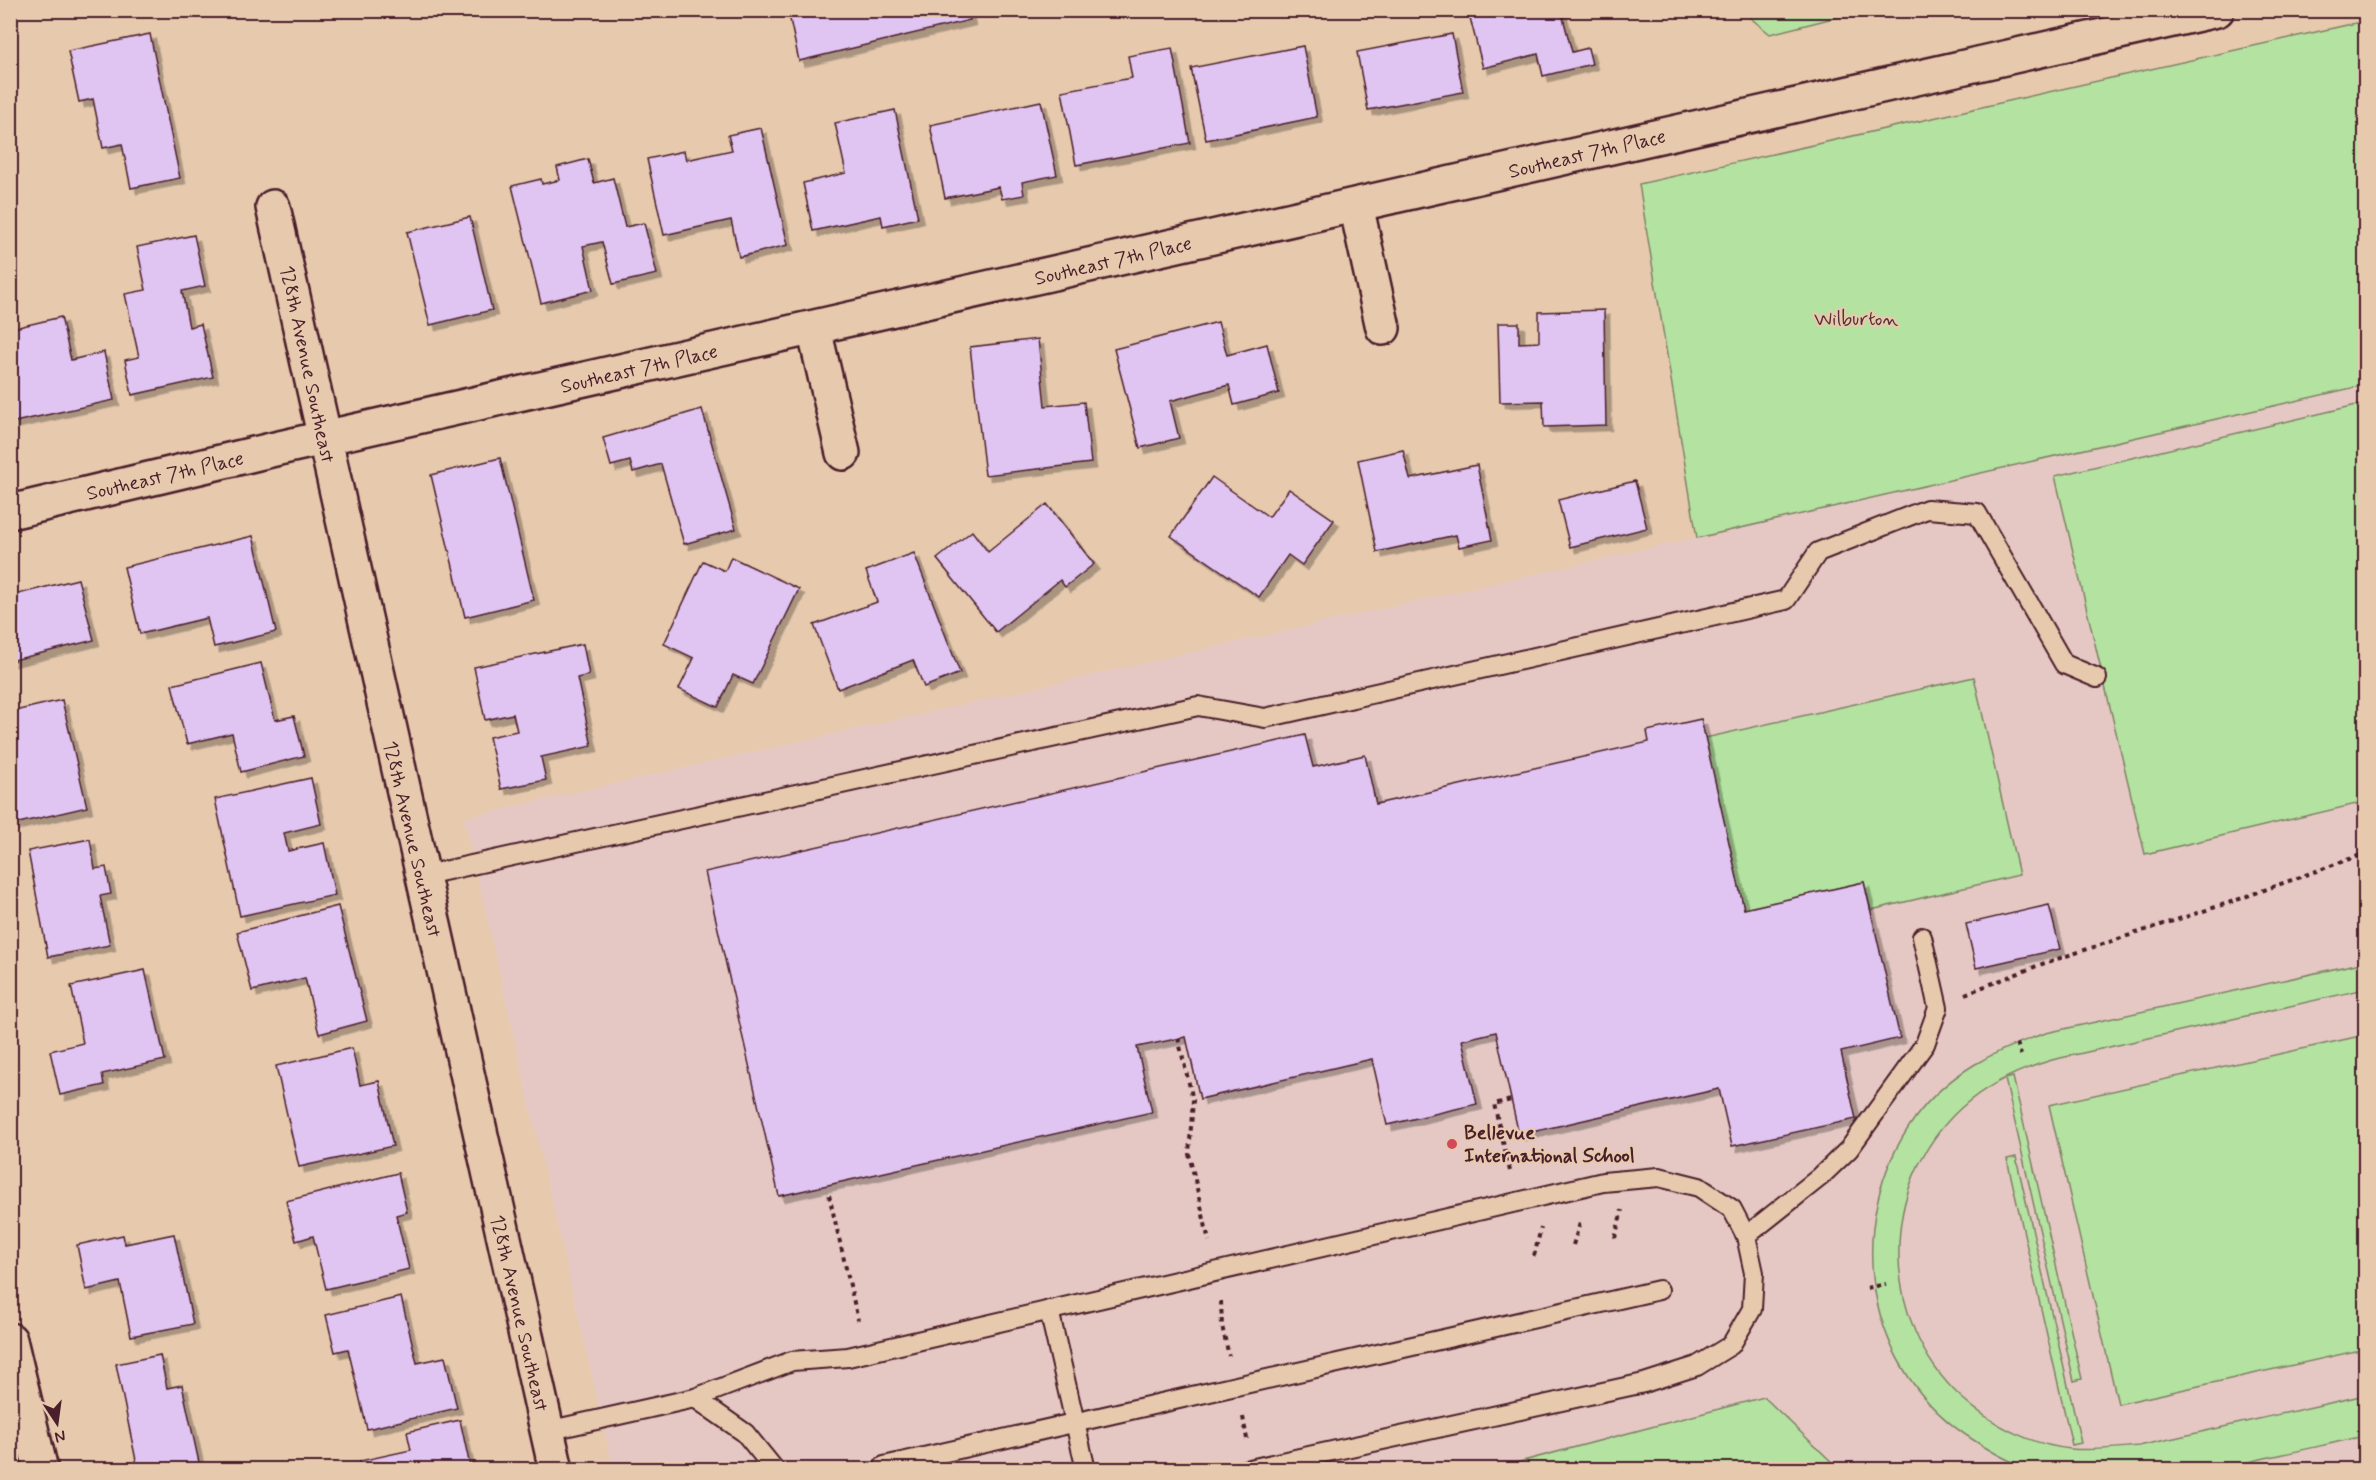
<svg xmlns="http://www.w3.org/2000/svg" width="2376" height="1480" viewBox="0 0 2376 1480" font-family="Mynerve,sans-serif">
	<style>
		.built { fill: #e5c8c3 }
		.green { fill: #b4e2a1; stroke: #7f8066; stroke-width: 1.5 }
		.building { fill: #e0c5f3; stroke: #4a1f2b; stroke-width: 1.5; filter: url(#shadow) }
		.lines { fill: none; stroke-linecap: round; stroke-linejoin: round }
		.service-casing { stroke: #4a1f2b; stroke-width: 22 }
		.minor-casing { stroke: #4a1f2b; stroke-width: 38 }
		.tertiary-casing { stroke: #4a1f2b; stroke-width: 38 }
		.path { stroke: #4a1f2b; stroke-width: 4; stroke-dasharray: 4.5 4.5; stroke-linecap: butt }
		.service { stroke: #e7caae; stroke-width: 18 }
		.minor { stroke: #e7caae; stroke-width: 33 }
		.tertiary { stroke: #e7caae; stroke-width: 33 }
		.poi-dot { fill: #d1495b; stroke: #e7caae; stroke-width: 2 }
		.labels { text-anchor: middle; stroke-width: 4.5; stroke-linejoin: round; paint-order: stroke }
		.street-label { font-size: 20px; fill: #4a1f2b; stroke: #e7caae }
		.park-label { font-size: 20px; fill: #553237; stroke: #e7caae }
		.poi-label { font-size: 20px; font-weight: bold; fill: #4a1f2b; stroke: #e7caae; text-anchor: start }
	</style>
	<defs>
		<filter id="shadow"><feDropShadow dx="5.5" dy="5.5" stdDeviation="0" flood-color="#0004"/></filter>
	</defs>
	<rect width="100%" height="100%" fill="#e7caae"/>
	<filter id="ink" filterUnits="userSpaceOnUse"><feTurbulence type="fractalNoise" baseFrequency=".0167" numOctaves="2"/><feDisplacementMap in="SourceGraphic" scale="12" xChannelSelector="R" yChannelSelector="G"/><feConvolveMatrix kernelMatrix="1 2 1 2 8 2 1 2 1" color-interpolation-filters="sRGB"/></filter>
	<g filter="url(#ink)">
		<path class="built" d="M 2365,385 L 2365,1469 L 613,1469 L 464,818 Z"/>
		<g class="green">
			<path d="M 1742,11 L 1861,11 L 1770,34 Z"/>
			<path d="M 2365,21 L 2365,385 L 1697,538 L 1639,184 Z"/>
			<path d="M 2365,403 L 2365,802 L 2145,854 L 2055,476 Z"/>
			<path d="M 1974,677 L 2019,875 L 1871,910 L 1864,882 L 1744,909 L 1705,738 Z"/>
			<path d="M 2365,962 L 2365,989 L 2052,1060 C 2018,1070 1987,1084 1961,1108 C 1877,1185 1879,1322 1962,1398 C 1992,1425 2031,1445 2071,1449 C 2094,1451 2116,1448 2139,1446 L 2365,1395 L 2365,1436 C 2332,1443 2299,1451 2265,1458 C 2249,1462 2231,1467 2215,1469 C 2177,1474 2136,1470 2098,1470 C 2080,1470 2049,1474 2033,1469 C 2014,1465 1992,1452 1975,1441 C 1864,1373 1840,1222 1915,1118 C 1948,1073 1995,1050 2046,1033 Z"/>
			<path d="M 2365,1035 L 2365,1349 L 2118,1404 L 2049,1105 Z"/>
			<path d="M 2013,1077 L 2082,1379 L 2074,1381 L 2005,1079 Z"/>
			<path d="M 2016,1157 L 2081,1443 L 2072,1445 L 2007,1159 Z"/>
			<path d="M 1764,1397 L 1839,1469 L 1493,1469 Z"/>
		</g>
		<g class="building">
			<path d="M 788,10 L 968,10 L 970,20 L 799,61 Z"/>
			<path d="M 1468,10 L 1561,10 L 1572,52 L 1588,48 L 1592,64 L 1543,76 L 1538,54 L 1483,68 Z"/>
			<path d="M 150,34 L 180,178 L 131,188 L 122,144 L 103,148 L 93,99 L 79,102 L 68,51 Z"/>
			<path d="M 1452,34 L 1463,92 L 1368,110 L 1357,52 Z"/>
			<path d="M 1303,46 L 1317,117 L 1206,140 L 1191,68 Z"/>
			<path d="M 1172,48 L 1190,143 L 1076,165 L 1062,91 L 1132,78 L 1128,56 Z"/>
			<path d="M 1041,101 L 1057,175 L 1022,182 L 1024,195 L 1002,199 L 999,187 L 945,198 L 930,125 Z"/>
			<path d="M 895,110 L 918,218 L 883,226 L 881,216 L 813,231 L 803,183 L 846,173 L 835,123 Z"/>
			<path d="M 761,128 L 788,245 L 739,257 L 731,220 L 664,235 L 647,159 L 684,151 L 686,160 L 732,150 L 728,135 Z"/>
			<path d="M 588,159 L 594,183 L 613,178 L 625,227 L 644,223 L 657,274 L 613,284 L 602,242 L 583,246 L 593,290 L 541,303 L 512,186 L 541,179 L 542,184 L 560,180 L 557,167 Z"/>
			<path d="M 470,217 L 492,310 L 430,325 L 407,232 Z"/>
			<path d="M 194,235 L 205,286 L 182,291 L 189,327 L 201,324 L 213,377 L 132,395 L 125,360 L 139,357 L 125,294 L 146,290 L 137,247 Z"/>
			<path d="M 1604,310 L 1606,425 L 1544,427 L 1543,401 L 1500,402 L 1498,323 L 1519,323 L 1519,343 L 1539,342 L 1539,312 Z"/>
			<path d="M 61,317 L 71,360 L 104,352 L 114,400 L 10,423 L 10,329 Z"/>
			<path d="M 1218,322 L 1227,355 L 1267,344 L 1279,393 L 1234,405 L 1229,385 L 1170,401 L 1179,438 L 1140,448 L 1114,349 Z"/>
			<path d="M 1038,339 L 1045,406 L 1084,402 L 1091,463 L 985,475 L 970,347 Z"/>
			<path d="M 702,409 L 736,529 L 684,544 L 661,464 L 633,472 L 630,461 L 611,466 L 603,438 Z"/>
			<path d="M 1403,450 L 1410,479 L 1477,465 L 1492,540 L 1459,547 L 1456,535 L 1377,552 L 1358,460 Z"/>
			<path d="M 500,458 L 534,600 L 465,617 L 431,475 Z"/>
			<path d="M 1212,477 L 1269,517 L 1289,489 L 1334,520 L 1302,565 L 1288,555 L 1259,597 L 1171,536 Z"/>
			<path d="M 1635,481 L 1647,528 L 1570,547 L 1558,500 Z"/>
			<path d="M 1047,504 L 1094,564 L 1065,587 L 1060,580 L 996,632 L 937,559 L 972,531 L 988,552 Z"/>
			<path d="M 253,536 L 276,632 L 214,647 L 207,618 L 140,634 L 124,567 Z"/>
			<path d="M 914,553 L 960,673 L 924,687 L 913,660 L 838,689 L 814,625 L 877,602 L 866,571 Z"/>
			<path d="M 731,557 L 799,589 L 753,684 L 733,675 L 718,707 L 679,689 L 694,658 L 664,644 L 703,561 L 725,571 Z"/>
			<path d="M 78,579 L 94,640 L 10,661 L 10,596 Z"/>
			<path d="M 583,644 L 589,675 L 577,678 L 592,746 L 541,757 L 546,780 L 501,789 L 489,737 L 517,731 L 513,714 L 485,720 L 474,667 Z"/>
			<path d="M 261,663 L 275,720 L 294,716 L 304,756 L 241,772 L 232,733 L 187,744 L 172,685 Z"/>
			<path d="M 62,700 L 87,807 L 10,825 L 10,712 Z"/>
			<path d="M 1701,719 L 1744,909 L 1864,882 L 1900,1038 L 1841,1052 L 1856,1119 L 1732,1146 L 1719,1089 L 1519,1135 L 1496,1032 L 1462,1040 L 1477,1104 L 1387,1125 L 1372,1059 L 1200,1099 L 1186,1037 L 1137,1047 L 1152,1112 L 779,1196 L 705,872 L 1305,735 L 1313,767 L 1365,755 L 1376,804 L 1649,742 L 1647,731 Z"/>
			<path d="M 311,778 L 321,824 L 284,833 L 288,851 L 324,843 L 335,895 L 240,916 L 215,799 Z"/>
			<path d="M 90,839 L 95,869 L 106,867 L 111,894 L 100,896 L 110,945 L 48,957 L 28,851 Z"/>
			<path d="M 2049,905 L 2060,949 L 1976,968 L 1966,924 Z"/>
			<path d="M 338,906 L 367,1021 L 319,1034 L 305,978 L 252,991 L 237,932 Z"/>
			<path d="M 145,970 L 165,1060 L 102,1074 L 104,1085 L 60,1095 L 50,1051 L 83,1043 L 71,986 Z"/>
			<path d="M 352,1048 L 360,1085 L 379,1081 L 393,1146 L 299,1167 L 276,1066 Z"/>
			<path d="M 398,1173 L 407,1212 L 396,1215 L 409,1269 L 326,1289 L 313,1236 L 296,1241 L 286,1201 Z"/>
			<path d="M 174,1234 L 193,1324 L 131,1336 L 120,1282 L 86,1290 L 77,1245 L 123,1235 L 125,1244 Z"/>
			<path d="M 401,1297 L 417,1363 L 445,1357 L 457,1408 L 367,1429 L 348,1349 L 335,1352 L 326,1315 Z"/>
			<path d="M 160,1355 L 167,1388 L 182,1385 L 200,1467 L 186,1470 L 138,1470 L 116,1364 Z"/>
			<path d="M 460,1420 L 470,1466 L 451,1470 L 362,1470 L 360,1461 L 411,1450 L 407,1432 Z"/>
		</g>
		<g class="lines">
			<defs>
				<g id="service">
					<path d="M 421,876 L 1198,706 L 1265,718 L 1786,600 L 1818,552 L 1927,509 L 1977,513 L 2064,664 L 2097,678"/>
					<path d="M 1746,1236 L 1820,1177 L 1849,1149 L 1925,1044 L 1938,1008 L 1922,937"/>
					<path d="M 1049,1310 L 1086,1470"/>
					<path d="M 695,1398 L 745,1433 L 775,1470"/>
					<path d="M 547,1431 L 695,1398 L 792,1361 L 848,1357 L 1603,1182 L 1659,1177 L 1699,1187 L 1732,1209 L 1746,1236 L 1754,1273 L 1752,1309 L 1731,1345 L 1697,1366 L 1644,1383 L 1245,1470"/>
					<path d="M 884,1466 L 1659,1290"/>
				</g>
				<g id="minor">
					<path d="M 1356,205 L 1383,328"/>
					<path d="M 273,207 L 556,1470"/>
					<path d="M 814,329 L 843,453"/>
					<path d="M 10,1340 L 41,1470"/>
				</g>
				<path id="tertiary" d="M 10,512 L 275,449 L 2217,10"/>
			</defs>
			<use href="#service" class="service-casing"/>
			<use href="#minor" class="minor-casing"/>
			<use href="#tertiary" class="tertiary-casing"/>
			<g class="path">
				<path d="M 1965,994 L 2042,964 L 2231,902 L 2366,853"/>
				<path d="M 1178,1038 L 1193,1100 L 1189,1154 L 1209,1241"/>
				<path d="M 2017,1043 L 2021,1055"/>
				<path d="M 1510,1171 L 1494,1104 L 1511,1100"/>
				<path d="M 829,1195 L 858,1320"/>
				<path d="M 1615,1238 L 1622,1210"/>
				<path d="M 1573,1245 L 1581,1220"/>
				<path d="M 1534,1256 L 1541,1228"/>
				<path d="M 1867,1288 L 1886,1284"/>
				<path d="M 1221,1301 L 1222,1326 L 1229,1356"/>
				<path d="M 1243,1417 L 1247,1439"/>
			</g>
			<use href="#service" class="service"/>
			<use href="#minor" class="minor"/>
			<use href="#tertiary" class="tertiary"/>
		</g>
	</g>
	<circle class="poi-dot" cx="1452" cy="1144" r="6"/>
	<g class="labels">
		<g class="street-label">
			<text transform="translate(1587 153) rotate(-13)" y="7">Southeast 7th Place</text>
			<text transform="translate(1113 260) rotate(-13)" y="7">Southeast 7th Place</text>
			<text transform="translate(308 364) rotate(78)" y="7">128th Avenue Southeast</text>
			<text transform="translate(639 368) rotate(-13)" y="7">Southeast 7th Place</text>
			<text transform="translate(165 475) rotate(-13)" y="7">Southeast 7th Place</text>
			<text transform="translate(413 839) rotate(77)" y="7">128th Avenue Southeast</text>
			<text transform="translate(520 1313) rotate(77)" y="7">128th Avenue Southeast</text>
		</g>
		<g class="park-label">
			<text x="1856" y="325">Wilburton</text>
		</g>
		<g class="poi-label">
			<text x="1464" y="1139">Bellevue<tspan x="1464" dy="23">International School</tspan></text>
		</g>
	</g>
	<rect width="2376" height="1480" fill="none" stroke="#e7caae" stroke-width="36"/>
	<rect x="18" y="18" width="2340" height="1444" fill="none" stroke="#4a1f2b" stroke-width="2" filter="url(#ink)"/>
	<g transform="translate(57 1423) rotate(167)" stroke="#e7caae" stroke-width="4.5" paint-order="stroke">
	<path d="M0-4.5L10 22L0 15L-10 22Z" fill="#4a1f2b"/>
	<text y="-9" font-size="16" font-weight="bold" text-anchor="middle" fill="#4a1f2b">N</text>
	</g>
</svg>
